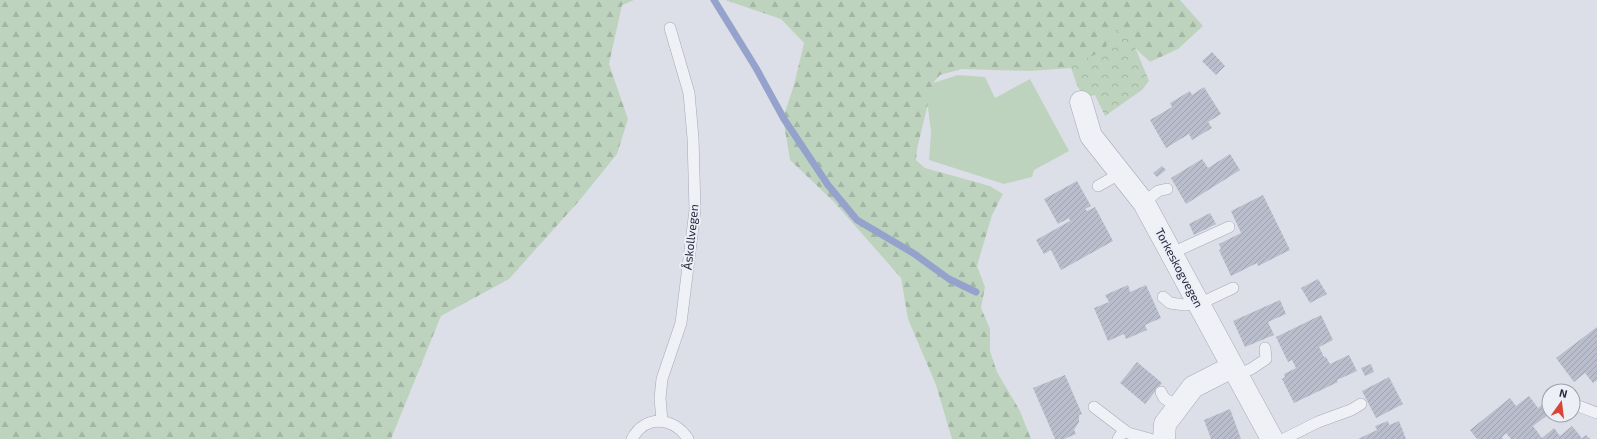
<svg xmlns="http://www.w3.org/2000/svg" width="1597" height="439" viewBox="0 0 1597 439" font-family="'Exo 2',sans-serif">
	<style>
		.green { fill: #bed3be }
		.forest { fill: url(#forest-firs) }
		.park { fill: url(#park-crowns) }
		.lines { fill: none; stroke-linecap: round; stroke-linejoin: round }
		.stream { stroke: #95a3cc; stroke-width: 7 }
		.building { fill: url(#building-hatch) }
		.service-casing { stroke: #a6a8b6; stroke-width: 12 }
		.minor-casing { stroke: #a6a8b6; stroke-width: 23 }
		.service { stroke: #f0f1f6; stroke-width: 11 }
		.minor { stroke: #f0f1f6; stroke-width: 22 }
		.labels { text-anchor: middle; stroke-width: 4; stroke-linejoin: round; paint-order: stroke }
		.street-label { font-size: 12px; fill: #262940; stroke: #edeff6 }
	</style>
	<defs>
		<pattern id="forest-firs" width="22" height="20" patternUnits="userSpaceOnUse"><rect width="22" height="20" fill="#bed3be"/><path d="M5 1l3.5 6h-7zM16 11l3.5 6h-7z" fill="#a3b5a4"/></pattern>
		<pattern id="park-crowns" width="20" height="18" patternUnits="userSpaceOnUse"><rect width="20" height="18" fill="#bed3be"/><path d="M2 6a3 3 0 1 1 6 0M12 15a3 3 0 1 1 6 0" fill="none" stroke="#a3b5a4"/></pattern>
		<pattern id="building-hatch" width="6" height="6" patternUnits="userSpaceOnUse"><rect width="6" height="6" fill="#babdcc"/><path d="M-1 1l2-2M0 6l6-6M5 7l2-2" fill="none" stroke="#a0a2b0"/></pattern>
	</defs>
	<rect width="100%" height="100%" fill="#dddfe8"/>
	<path class="green" d="M 958,75 L 985,77 L 995,98 L 1030,79 L 1069,151 L 1034,170 L 1032,177 L 1004,184 L 929,160 L 931,132 L 927,100 L 933,83 Z"/>
	<g class="forest">
		<path d="M 0,0 L 634,0 L 622,5 L 609,64 L 628,119 L 617,154 L 579,201 L 509,279 L 441,316 L 391,439 L 0,439 Z"/>
		<path d="M 725,0 L 1180,0 L 1203,26 L 1178,49 L 1150,62 L 1132,45 L 1094,58 L 1073,68 L 1029,71 L 962,69 L 940,75 L 933,83 L 917,149 L 916,160 L 925,168 L 990,186 L 1003,194 L 992,215 L 977,266 L 985,287 L 981,308 L 990,329 L 990,351 L 997,372 L 1020,411 L 1031,439 L 952,439 L 936,385 L 908,319 L 901,278 L 834,202 L 790,160 L 783,118 L 794,85 L 804,43 L 781,19 Z"/>
	</g>
	<path class="park" d="M 1120,26 L 1130,28 L 1135,47 L 1149,81 L 1142,90 L 1105,116 L 1095,95 L 1084,98 L 1077,85 L 1070,65 L 1099,53 L 1106,47 L 1109,37 Z"/>
	<g class="lines">
		<path class="stream" d="M 714,0 L 756,68 L 784,119 L 828,185 L 857,220 L 913,253 L 949,279 L 976,292"/>
	</g>
	<g class="building">
		<path d="M 1212,52 L 1225,66 L 1216,75 L 1202,61 Z"/>
		<path d="M 1204,87 L 1221,114 L 1208,122 L 1212,128 L 1192,140 L 1189,134 L 1166,148 L 1150,120 L 1172,107 L 1170,103 L 1190,91 L 1192,95 Z"/>
		<path d="M 1230,154 L 1240,170 L 1186,204 L 1171,178 L 1202,159 L 1208,168 Z"/>
		<path d="M 1162,166 L 1166,170 L 1157,177 L 1153,173 Z"/>
		<path d="M 1077,181 L 1091,206 L 1085,209 L 1087,211 L 1095,207 L 1113,241 L 1061,270 L 1051,250 L 1044,254 L 1036,240 L 1070,221 L 1069,218 L 1058,224 L 1044,199 Z"/>
		<path d="M 1263,195 L 1290,250 L 1258,266 L 1257,263 L 1231,276 L 1219,250 L 1221,249 L 1219,244 L 1241,233 L 1231,211 Z"/>
		<path d="M 1210,213 L 1216,224 L 1194,235 L 1189,224 Z"/>
		<path d="M 1318,279 L 1327,294 L 1310,303 L 1301,288 Z"/>
		<path d="M 1128,285 L 1130,292 L 1146,285 L 1161,318 L 1145,325 L 1147,330 L 1126,339 L 1124,334 L 1108,341 L 1094,308 L 1109,302 L 1105,295 Z"/>
		<path d="M 1280,300 L 1286,314 L 1268,322 L 1274,335 L 1245,347 L 1233,321 Z"/>
		<path d="M 1321,315 L 1333,340 L 1319,347 L 1324,357 L 1326,357 L 1330,364 L 1349,355 L 1357,371 L 1337,380 L 1338,382 L 1294,403 L 1282,379 L 1285,377 L 1284,374 L 1296,368 L 1292,360 L 1288,362 L 1276,337 Z"/>
		<path d="M 1597,327 L 1597,380 L 1593,383 L 1585,373 L 1574,382 L 1556,358 Z"/>
		<path d="M 1137,362 L 1162,383 L 1145,404 L 1120,383 Z"/>
		<path d="M 1371,364 L 1374,372 L 1365,376 L 1361,368 Z"/>
		<path d="M 1065,375 L 1082,414 L 1079,415 L 1079,422 L 1074,430 L 1076,434 L 1064,439 L 1055,439 L 1033,388 Z"/>
		<path d="M 1389,377 L 1403,404 L 1376,418 L 1362,391 Z"/>
		<path d="M 1529,396 L 1538,408 L 1543,404 L 1549,412 L 1549,414 L 1533,426 L 1542,438 L 1554,428 L 1560,436 L 1572,426 L 1582,438 L 1586,435 L 1590,439 L 1511,439 L 1506,433 L 1502,437 L 1503,439 L 1477,439 L 1470,430 L 1510,398 L 1516,406 Z"/>
		<path d="M 1230,409 L 1241,439 L 1211,439 L 1204,420 Z"/>
		<path d="M 1388,421 L 1389,425 L 1399,421 L 1406,439 L 1358,439 L 1377,430 L 1375,426 Z"/>
	</g>
	<g class="lines">
		<defs>
			<g id="service">
				<path d="M 1098,186 L 1121,173"/>
				<path d="M 1144,203 L 1158,191 L 1167,189"/>
				<path d="M 1172,253 L 1229,227"/>
				<path d="M 1163,297 L 1170,303 L 1185,305 L 1199,304 L 1233,288"/>
				<path d="M 1237,375 L 1251,369 L 1266,359 L 1265,348"/>
				<path d="M 1161,392 L 1164,398 L 1178,407"/>
				<path d="M 1573,404 L 1597,413"/>
				<path d="M 1094,407 L 1128,433 L 1150,439"/>
				<path d="M 662,421 L 660,398 L 662,379 L 681,323 L 695,210 L 693,138 L 689,93 L 670,28"/>
				<path d="M 632,439 C 645,414 674,417 688,439"/>
				<path d="M 1118,439 L 1124,430"/>
				<path d="M 1284,439 L 1318,422 L 1351,410 L 1361,404"/>
			</g>
			<g id="minor">
				<path d="M 1081,102 L 1091,136 L 1144,203 L 1272,439"/>
				<path d="M 1164,439 L 1165,424 L 1193,387 L 1232,367"/>
			</g>
		</defs>
		<use href="#service" class="service-casing"/>
		<use href="#minor" class="minor-casing"/>
		<use href="#service" class="service"/>
		<use href="#minor" class="minor"/>
	</g>
	<g class="labels">
		<g class="street-label">
			<text transform="translate(691 237) rotate(-84)" y="4">Åskollvegen</text>
			<text transform="translate(1179 268) rotate(62)" y="4">Torkeskogvegen</text>
		</g>
	</g>
	<g transform="translate(1561 403) rotate(14)"><circle r="19" fill="#edeff6" stroke="#9da0ad"/>
	<path d="M0-3L7 15L0 10L-7 15Z" fill="#d84537"/>
	<text y="-6" font-size="11" font-weight="bold" text-anchor="middle" fill="#262940">N</text>
	</g>
</svg>
